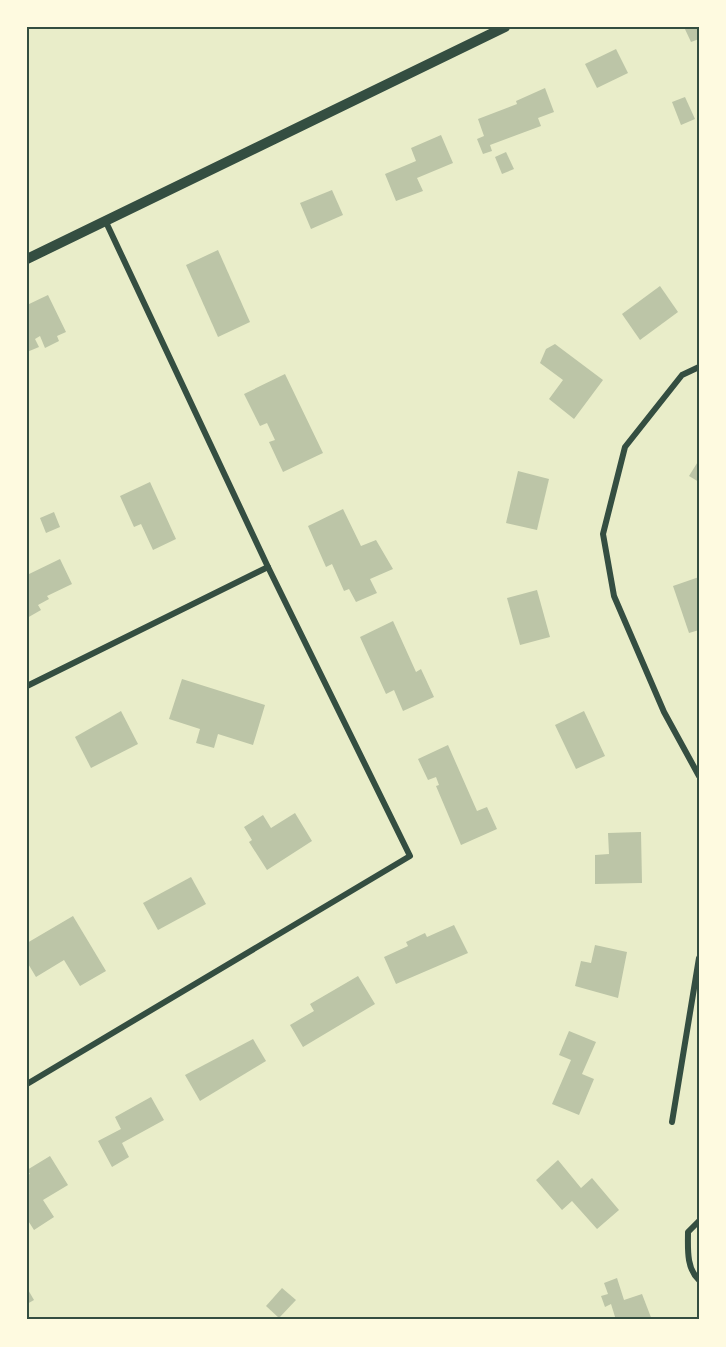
<svg xmlns="http://www.w3.org/2000/svg" width="726" height="1347" viewBox="0 0 726 1347" font-family="Karla,sans-serif">
	<style>
		.building { fill: #bcc5a7 }
		.lines { fill: none; stroke-linecap: round; stroke-linejoin: round }
		.minor { stroke: #344e41; stroke-width: 6 }
		.tertiary { stroke: #344e41; stroke-width: 10 }
		.neatline { fill: none; stroke: #344e41; stroke-width: 2 }
	</style>
	<rect width="100%" height="100%" fill="#e9edc9"/>
	<g class="building">
		<path d="M 684,27 L 699,27 L 699,39 L 691,42 Z"/>
		<path d="M 616,49 L 628,73 L 597,88 L 585,64 Z"/>
		<path d="M 545,88 L 554,112 L 538,118 L 541,126 L 490,145 L 492,151 L 483,154 L 477,139 L 484,136 L 478,119 L 517,104 L 516,101 Z"/>
		<path d="M 685,97 L 695,119 L 681,125 L 672,102 Z"/>
		<path d="M 441,135 L 453,163 L 417,178 L 423,191 L 396,201 L 385,174 L 416,161 L 411,148 Z"/>
		<path d="M 506,152 L 514,169 L 502,174 L 495,157 Z"/>
		<path d="M 332,190 L 343,215 L 311,229 L 300,203 Z"/>
		<path d="M 218,250 L 250,322 L 218,337 L 186,265 Z"/>
		<path d="M 660,286 L 678,312 L 640,340 L 622,314 Z"/>
		<path d="M 48,295 L 66,332 L 57,336 L 59,341 L 45,348 L 40,336 L 35,339 L 39,347 L 27,352 L 27,305 Z"/>
		<path d="M 555,344 L 603,380 L 574,419 L 549,399 L 563,380 L 540,363 L 546,349 Z"/>
		<path d="M 285,374 L 323,453 L 283,472 L 269,442 L 275,440 L 267,423 L 260,426 L 244,394 Z"/>
		<path d="M 699,460 L 699,482 L 689,476 Z"/>
		<path d="M 518,471 L 549,479 L 537,530 L 506,523 Z"/>
		<path d="M 150,482 L 176,539 L 153,550 L 141,524 L 134,527 L 120,496 Z"/>
		<path d="M 343,509 L 361,546 L 376,540 L 393,569 L 370,579 L 377,593 L 356,602 L 349,589 L 344,591 L 332,564 L 326,567 L 308,526 Z"/>
		<path d="M 54,512 L 60,527 L 46,533 L 40,518 Z"/>
		<path d="M 60,559 L 72,584 L 47,596 L 49,599 L 38,605 L 41,610 L 27,618 L 27,575 Z"/>
		<path d="M 699,577 L 699,630 L 689,633 L 673,586 Z"/>
		<path d="M 537,590 L 550,637 L 520,645 L 507,598 Z"/>
		<path d="M 393,621 L 416,672 L 421,669 L 434,697 L 403,711 L 394,690 L 386,694 L 360,637 Z"/>
		<path d="M 182,679 L 265,705 L 253,745 L 218,734 L 214,748 L 196,743 L 200,729 L 169,719 Z"/>
		<path d="M 121,711 L 138,744 L 91,768 L 75,737 Z"/>
		<path d="M 584,711 L 605,756 L 576,769 L 555,725 Z"/>
		<path d="M 448,745 L 477,811 L 487,807 L 497,829 L 461,845 L 436,786 L 439,785 L 436,777 L 428,780 L 418,759 Z"/>
		<path d="M 295,813 L 312,841 L 267,870 L 249,842 L 252,840 L 244,827 L 263,815 L 271,828 Z"/>
		<path d="M 641,832 L 642,883 L 595,884 L 595,855 L 609,854 L 608,833 Z"/>
		<path d="M 191,877 L 206,904 L 158,930 L 143,903 Z"/>
		<path d="M 73,916 L 106,971 L 80,986 L 64,960 L 36,977 L 27,962 L 27,943 Z"/>
		<path d="M 454,925 L 468,953 L 396,984 L 384,957 L 408,946 L 406,942 L 425,933 L 427,937 Z"/>
		<path d="M 595,945 L 627,952 L 618,998 L 575,986 L 581,961 L 591,963 Z"/>
		<path d="M 358,976 L 375,1004 L 303,1047 L 290,1025 L 314,1011 L 310,1004 Z"/>
		<path d="M 569,1031 L 596,1042 L 582,1074 L 594,1079 L 579,1115 L 552,1104 L 571,1060 L 559,1055 Z"/>
		<path d="M 253,1039 L 266,1061 L 200,1101 L 185,1075 Z"/>
		<path d="M 151,1097 L 164,1120 L 122,1143 L 129,1157 L 112,1167 L 98,1141 L 121,1129 L 115,1117 Z"/>
		<path d="M 50,1156 L 68,1185 L 43,1200 L 54,1217 L 34,1230 L 27,1219 L 27,1175 L 30,1174 L 27,1170 Z"/>
		<path d="M 558,1160 L 581,1188 L 592,1178 L 619,1210 L 597,1229 L 572,1201 L 562,1210 L 536,1180 Z"/>
		<path d="M 617,1278 L 624,1300 L 642,1294 L 652,1320 L 616,1320 L 611,1304 L 605,1307 L 601,1296 L 608,1294 L 604,1283 Z"/>
		<path d="M 27,1288 L 34,1300 L 27,1304 Z"/>
		<path d="M 282,1288 L 296,1300 L 279,1318 L 266,1306 Z"/>
	</g>
	<g class="lines">
		<g class="minor">
			<path d="M 699,367 L 682,375 L 625,447 L 603,534 L 614,596 L 664,712 L 699,776"/>
			<path d="M 27,686 L 268,567"/>
			<path d="M 27,1084 L 410,856 L 268,567 L 105,220"/>
			<path d="M 672,1122 L 699,958"/>
			<path d="M 699,1221 L 688,1232 C 688,1248 686,1268 699,1280"/>
		</g>
		<path class="tertiary" d="M 27,259 L 505,27"/>
	</g>
	<rect width="726" height="1347" fill="none" stroke="#fefae0" stroke-width="57"/>
	<rect x="28" y="28" width="670" height="1290" class="neatline"/>
</svg>
